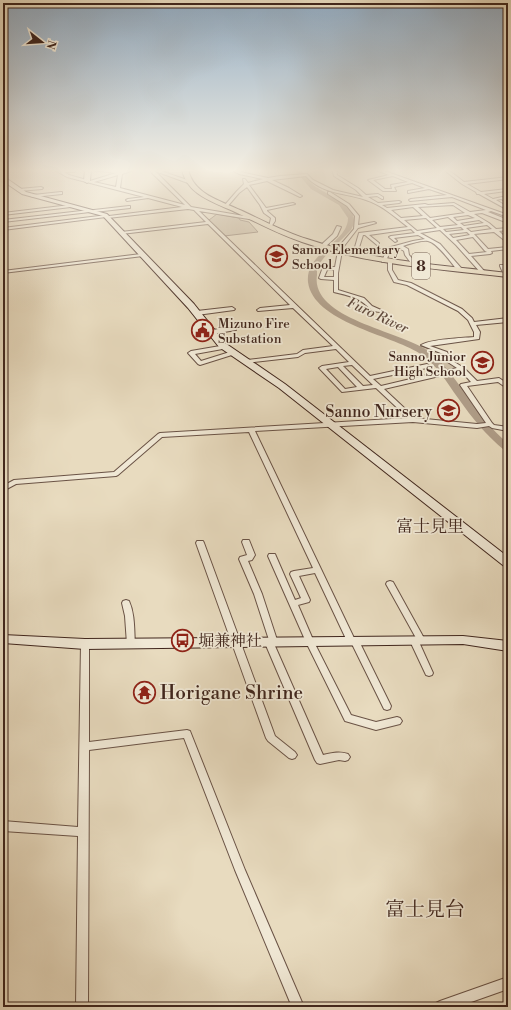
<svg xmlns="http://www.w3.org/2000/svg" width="511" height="1010" viewBox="0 0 511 1010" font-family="'Libre Bodoni','Noto Serif JP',serif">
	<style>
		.green { fill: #cbbca3; stroke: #867160 }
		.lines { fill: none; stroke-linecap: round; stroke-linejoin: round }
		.river { fill: #af9d88; fill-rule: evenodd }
		.street-casing { stroke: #6a5346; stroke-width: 2 }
		.secondary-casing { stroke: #40261d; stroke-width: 2 }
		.primary-casing { stroke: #40261d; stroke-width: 2 }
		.street { fill: #f0e8d5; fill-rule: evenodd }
		.secondary { fill: #f0e8d5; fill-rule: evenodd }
		.primary { fill: #e8dbbf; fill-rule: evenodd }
		.labels { text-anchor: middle; stroke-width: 3.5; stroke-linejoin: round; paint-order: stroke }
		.far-poi-label { font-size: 13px; fill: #40261d; stroke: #f0e8d5; text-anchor: start }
		.far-water-label { font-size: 14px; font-style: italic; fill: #614a3d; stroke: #f0e8d5 }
		.shield { fill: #f0e8d5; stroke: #756054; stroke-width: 1 }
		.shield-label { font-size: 15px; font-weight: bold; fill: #40261d }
		.poi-label { font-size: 16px; fill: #40261d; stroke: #f0e8d5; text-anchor: end }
		.neighbourhood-label { font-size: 17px; fill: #40261d; stroke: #f0e8d5 }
		.near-poi-label { font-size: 19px; fill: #40261d; stroke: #f0e8d5; text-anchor: start }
		.near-neighbourhood-label { font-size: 20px; fill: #40261d; stroke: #f0e8d5 }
	</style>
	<rect width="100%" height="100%" fill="#e8dbbf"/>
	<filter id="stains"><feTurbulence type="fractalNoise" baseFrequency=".005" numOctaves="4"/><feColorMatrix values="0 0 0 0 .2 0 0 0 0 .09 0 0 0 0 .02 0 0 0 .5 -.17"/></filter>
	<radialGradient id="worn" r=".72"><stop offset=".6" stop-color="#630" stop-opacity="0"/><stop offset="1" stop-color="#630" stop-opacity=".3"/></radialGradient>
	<g class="green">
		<path d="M 217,214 L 239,218 L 240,220 L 249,222 L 258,232 L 224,236 L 209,220 Z"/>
		<path d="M 421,346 L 442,353 L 458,368 L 448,371 L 439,361 L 435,356 L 419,347 Z"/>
	</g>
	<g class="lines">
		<path class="river" d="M 294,169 L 300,169 C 305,175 310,183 316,187 C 331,197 364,207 351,230 C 341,241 328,251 320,263 C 317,266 317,271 317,275 C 310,320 405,331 431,353 C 461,379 476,418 508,443 L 508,451 L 504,450 C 486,435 472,418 458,398 C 447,383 436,363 419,353 C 391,335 313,322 308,282 C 305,252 348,243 348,218 L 339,205 L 311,189 Z"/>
		<defs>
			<g id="street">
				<path d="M 53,169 L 57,169 L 60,170 L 77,169 L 75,172 L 64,172 L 69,175 L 90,181 L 116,173 L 92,170 L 88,171 L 86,170 L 87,169 L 99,169 L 120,171 L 135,169 L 134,170 L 122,174 L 120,188 L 185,205 L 152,173 L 150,169 L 155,169 L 190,181 L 190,183 L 188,183 L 155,171 L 191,207 L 256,218 L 256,220 L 255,220 L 199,211 L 370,376 L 427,364 L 430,366 L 427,368 L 373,379 L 381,386 L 457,368 L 443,359 L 443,354 L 421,345 C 431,339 462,338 474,337 L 474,332 L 468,320 L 458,311 L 407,285 L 394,282 L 388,270 L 388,261 L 392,262 L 392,270 L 398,280 L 411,283 L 462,309 L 472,318 L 474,322 L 508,318 L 508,322 L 476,325 L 480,332 L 479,339 L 430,346 L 447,352 L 449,356 L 448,358 L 464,368 L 477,381 L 499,378 L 508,384 L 508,389 L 498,382 L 467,386 L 492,423 L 494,425 L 508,427 L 508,431 L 492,428 L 489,426 L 477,428 L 413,422 L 255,431 L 354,638 L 358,639 L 391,706 L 390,709 L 387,710 L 384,709 L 352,644 L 348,643 L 347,641 L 315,573 L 299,576 L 310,600 L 309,602 L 298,605 L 314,642 L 351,715 L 376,722 L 397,717 L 400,718 L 402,721 L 400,724 L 376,730 L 345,721 L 306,642 L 268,556 L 269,554 L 275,554 L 295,600 L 301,598 L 290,574 L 291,572 L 294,571 L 313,568 L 249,432 L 162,437 L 118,475 L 116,476 L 16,484 L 3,491 L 3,486 L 14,480 L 114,472 L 158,434 L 160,433 L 408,418 L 376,388 L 342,392 L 319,368 L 322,366 L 349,362 L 336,349 L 305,353 L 298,357 L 245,363 L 244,362 L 247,360 L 297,354 L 303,350 L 333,346 L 293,308 L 258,311 L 257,310 L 260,308 L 290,305 L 208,224 L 121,234 L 119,233 L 121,232 L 206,222 L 194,210 L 188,209 L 108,218 L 106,217 L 3,230 L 3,228 L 107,215 L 109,216 L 182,207 L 148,198 L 127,201 L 126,200 L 128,199 L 144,197 L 67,177 ZM 118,175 L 116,187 L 94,182 ZM 352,365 L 373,385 L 363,386 L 343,366 ZM 338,367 L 357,387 L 345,389 L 326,369 ZM 461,371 L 471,382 L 461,384 L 460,385 L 486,423 L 477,424 L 415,418 L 384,389 Z"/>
				<path d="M 230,169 L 234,169 L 245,173 L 268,178 L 280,176 L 307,174 L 313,180 L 333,190 L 363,197 L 356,190 L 334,176 L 332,169 L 336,169 L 337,175 L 358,188 L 366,195 L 378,194 L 383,197 L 383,199 L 382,199 L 377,196 L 368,197 L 378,203 L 399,201 L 401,202 L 399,203 L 382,205 L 387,208 L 425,204 L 428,205 L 454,203 L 470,212 L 486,210 L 452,197 L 410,201 L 409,200 L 411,199 L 447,195 L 429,189 L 408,193 L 408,191 L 425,188 L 412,183 L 394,187 L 396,191 L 383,191 L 368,180 L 389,175 L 374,169 L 379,169 L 508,215 L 508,217 L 491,211 L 488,212 L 508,220 L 508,223 L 482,213 L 474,214 L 489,223 L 496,229 L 508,228 L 508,230 L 499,231 L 508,240 L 508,243 L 494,232 L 474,234 L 488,249 L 508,247 L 508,249 L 491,251 L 492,253 L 490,254 L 471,256 L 485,272 L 481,273 L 456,245 L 440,230 L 420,233 L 440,244 L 462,269 L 462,271 L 458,271 C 452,264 438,243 428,241 C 422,240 409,244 403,246 L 408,249 L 409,255 L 418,265 L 418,267 L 414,267 L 405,255 L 404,251 L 399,248 L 386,251 L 389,253 L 386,262 L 382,262 L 382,261 L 385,254 L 380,252 L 380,250 L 413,241 L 425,239 L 418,235 L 394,238 L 397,241 L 395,242 L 389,237 L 391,236 L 415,233 L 411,229 L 369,235 L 379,243 L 379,245 L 377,245 L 365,235 L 363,235 L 357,254 L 353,255 L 353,254 L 359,233 L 408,227 C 395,217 382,205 366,200 C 346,193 321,194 306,176 L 272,180 L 289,188 L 302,196 L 300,197 L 267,181 L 249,185 L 266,208 L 293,203 L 295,204 L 267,210 L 267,211 L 275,218 L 275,221 L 271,227 L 269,227 L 271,218 L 264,213 L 260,205 L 247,187 L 239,193 L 227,207 L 224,206 L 237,191 L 244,184 L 243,179 L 245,179 L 248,183 L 263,179 L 239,174 ZM 393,176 L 408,182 L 391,185 L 392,189 L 385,189 L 373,180 ZM 453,205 L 465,213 L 430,218 L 418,207 ZM 413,207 L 423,216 L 401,218 L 391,210 ZM 468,215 L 475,218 L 457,221 L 453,217 ZM 448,217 L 458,225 L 440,227 L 432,220 ZM 426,218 L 437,228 L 417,231 L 404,220 ZM 479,220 L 484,223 L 464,226 L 460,223 ZM 487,225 L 492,229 L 471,232 L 466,228 ZM 461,227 L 464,230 L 446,232 L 443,229 ZM 467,232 L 470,235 L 453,238 L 449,234 ZM 473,237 L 485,251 L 487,252 L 469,254 L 456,240 Z"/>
				<path d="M 443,169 L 447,169 L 464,182 L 508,177 L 508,179 L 467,184 L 481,192 L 507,189 L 508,190 L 506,191 L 484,194 L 493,199 L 502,197 L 508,199 L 508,202 L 501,199 L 496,200 L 508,207 L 508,210 L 479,194 L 477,194 L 476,192 L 462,184 Z"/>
				<path d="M 41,187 L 43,188 L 42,189 L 19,191 L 17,190 L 19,189 Z"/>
				<path d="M 61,192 L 62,192 L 62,194 L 33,197 L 31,196 L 33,195 Z"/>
				<path d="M 328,192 L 330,192 L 349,204 L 359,216 L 358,225 L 374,222 L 376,223 L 358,228 L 341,250 L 342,251 L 338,273 L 338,290 L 364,298 L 372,306 L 381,310 L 381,312 C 370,312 367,304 359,300 C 352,296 342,294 334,292 L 334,280 L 321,279 L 319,278 L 323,267 L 335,267 L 338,251 L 336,250 L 354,229 L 355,216 L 347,206 L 328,194 ZM 327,270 L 334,270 L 334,277 L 324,277 Z"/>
				<path d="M 70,205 L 71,205 L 71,207 L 3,215 L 3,213 Z"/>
				<path d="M 129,206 L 130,206 L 130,208 L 94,212 L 92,211 L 90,212 L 3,222 L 3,220 L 90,210 L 92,211 L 94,210 Z"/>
				<path d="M 337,226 L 341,227 L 337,236 L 324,248 L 320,248 L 320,246 L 333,234 Z"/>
				<path d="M 141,254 L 143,255 L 143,256 L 3,273 L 3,271 Z"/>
				<path d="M 500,265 L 508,265 L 508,267 L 505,267 L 508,273 L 508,275 L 504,275 L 500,266 Z"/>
				<path d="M 232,307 L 235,309 L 234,310 L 197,315 L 194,313 L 197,311 Z"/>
				<path d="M 234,327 L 236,328 L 236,330 L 212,334 L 209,332 L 212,330 Z"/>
				<path d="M 226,345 L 229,347 L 228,348 L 195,354 L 201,361 L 233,351 L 236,353 L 235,354 L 200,365 L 198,364 L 188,353 L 191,351 Z"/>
				<path d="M 243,540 L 249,540 L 255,555 L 252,560 L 248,561 L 262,594 L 278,643 L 277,645 L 275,646 L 323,755 C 332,753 339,751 348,754 L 350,757 L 348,760 L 345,761 L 339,760 L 320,764 L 317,763 L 315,760 L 265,643 L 266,641 L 269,640 L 254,594 L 239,559 L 240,557 L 247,555 L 242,542 Z"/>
				<path d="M 197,541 L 203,541 L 204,543 L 275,736 L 295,752 L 297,755 L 295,758 L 292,759 L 289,758 L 268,741 L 266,738 L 196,543 Z"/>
				<path d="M 390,581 L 393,582 L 425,640 L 424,642 L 419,642 L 433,673 L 432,675 L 429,676 L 426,675 L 410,641 L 411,639 L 416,638 L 386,584 L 387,582 Z"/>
				<path d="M 126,600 L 129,601 C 135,614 134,630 135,644 L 134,646 L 131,647 L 128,646 L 127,644 L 125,616 L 122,603 L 123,601 Z"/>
				<path d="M 85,641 L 88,642 L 89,644 L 89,742 L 187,730 L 190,731 L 245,870 L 304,1007 L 292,1007 L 235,870 L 184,738 L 89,750 L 88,1007 L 76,1007 L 78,836 L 3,831 L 3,821 L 78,827 L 81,644 L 82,642 Z"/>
				<path d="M 508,977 L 508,989 L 457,1007 L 434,1007 L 436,1003 L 440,1001 Z"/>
			</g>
			<g id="secondary">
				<path d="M 85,169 L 91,169 L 90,181 L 87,183 L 84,181 Z"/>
				<path d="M 3,176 L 26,192 L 107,214 L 194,304 L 225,343 L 285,384 L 508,557 L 508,567 L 504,566 L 279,388 L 219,347 L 188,308 L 103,216 L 22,194 L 3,181 Z"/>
				<path d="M 3,635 L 85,639 L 463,636 L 508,641 L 508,651 L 463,644 L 85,649 L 3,643 Z"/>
			</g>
			<path id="primary" d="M 182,169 L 188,169 C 193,194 219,200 240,210 C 262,220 284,232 307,239 C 372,261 441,265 508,273 L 508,277 C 439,269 368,265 302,242 C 278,234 256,222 233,211 C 213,202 186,194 182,169 Z"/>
		</defs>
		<use href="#street" class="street-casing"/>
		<use href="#secondary" class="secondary-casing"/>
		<use href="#primary" class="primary-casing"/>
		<use href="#street" class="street"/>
		<use href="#secondary" class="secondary"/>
		<use href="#primary" class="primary"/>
	</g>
	<linearGradient id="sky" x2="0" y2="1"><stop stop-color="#91abc2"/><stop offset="0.55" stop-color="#f5efe2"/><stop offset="1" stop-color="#f5efe2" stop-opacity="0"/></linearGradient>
	<rect width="511" height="310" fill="url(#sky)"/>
	<defs>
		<symbol id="school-ring" viewBox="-11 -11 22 22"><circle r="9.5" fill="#f0e8d5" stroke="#8f2418" stroke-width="1.5"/><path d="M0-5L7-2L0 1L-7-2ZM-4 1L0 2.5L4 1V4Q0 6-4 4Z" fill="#8f2418"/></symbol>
		<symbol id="civic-ring" viewBox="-11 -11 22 22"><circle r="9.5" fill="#f0e8d5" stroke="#8f2418" stroke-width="1.5"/><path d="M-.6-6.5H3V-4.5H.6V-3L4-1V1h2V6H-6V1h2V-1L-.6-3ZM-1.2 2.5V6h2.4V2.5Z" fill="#8f2418"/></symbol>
		<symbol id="bus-ring" viewBox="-11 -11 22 22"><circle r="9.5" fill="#f0e8d5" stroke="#8f2418" stroke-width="1.5"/><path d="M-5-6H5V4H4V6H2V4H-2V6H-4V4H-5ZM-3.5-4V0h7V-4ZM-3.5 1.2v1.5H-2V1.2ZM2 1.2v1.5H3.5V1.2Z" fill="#8f2418"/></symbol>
		<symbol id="temple-ring" viewBox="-11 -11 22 22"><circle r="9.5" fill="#f0e8d5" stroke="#8f2418" stroke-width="1.5"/><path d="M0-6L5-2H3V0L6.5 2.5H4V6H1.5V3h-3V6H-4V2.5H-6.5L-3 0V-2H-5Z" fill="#8f2418"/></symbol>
	</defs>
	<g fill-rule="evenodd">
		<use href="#school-ring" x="264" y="244" width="25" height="25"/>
		<use href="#civic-ring" x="190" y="318" width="25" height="25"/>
		<use href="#school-ring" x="470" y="350" width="25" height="25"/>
		<use href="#school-ring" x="436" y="398" width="25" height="25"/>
		<use href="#bus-ring" x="170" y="628" width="25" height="25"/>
		<use href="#temple-ring" x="132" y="680" width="25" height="25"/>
	</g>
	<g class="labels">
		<g class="far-poi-label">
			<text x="292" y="254">Sanno Elementary<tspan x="292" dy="15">School</tspan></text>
			<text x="218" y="328">Mizuno Fire<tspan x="218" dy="15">Substation</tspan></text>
			<text x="466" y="361" text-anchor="end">Sanno Junior<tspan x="466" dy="15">High School</tspan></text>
		</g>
		<g class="far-water-label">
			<text transform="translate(378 315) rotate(25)" y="5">Furo River</text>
		</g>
		<rect class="shield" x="412" y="253" width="18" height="26" rx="3"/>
		<g class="shield-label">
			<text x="421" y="271">8</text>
		</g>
		<g class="poi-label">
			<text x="432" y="417">Sanno Nursery</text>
			<text x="198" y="646" text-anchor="start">堀兼神社</text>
		</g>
		<g class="neighbourhood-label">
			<text x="430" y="532">富士見里</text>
		</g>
		<g class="near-poi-label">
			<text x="160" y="699">Horigane Shrine</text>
		</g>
		<g class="near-neighbourhood-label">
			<text x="425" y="916">富士見台</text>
		</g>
	</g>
	<rect width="511" height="1010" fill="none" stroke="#e8dbbf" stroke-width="16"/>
	<rect x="4" y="4" width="503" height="1002" fill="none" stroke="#40261d" stroke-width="2"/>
	<rect x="8" y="8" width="495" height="994" fill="none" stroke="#40261d"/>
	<g transform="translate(42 42) rotate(107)" stroke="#f0e8d5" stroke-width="3" paint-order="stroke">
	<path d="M0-3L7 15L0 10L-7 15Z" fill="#40261d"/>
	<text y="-6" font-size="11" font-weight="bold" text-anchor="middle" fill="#40261d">N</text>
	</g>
	<rect width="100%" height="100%" filter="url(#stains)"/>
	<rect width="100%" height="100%" fill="url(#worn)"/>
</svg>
